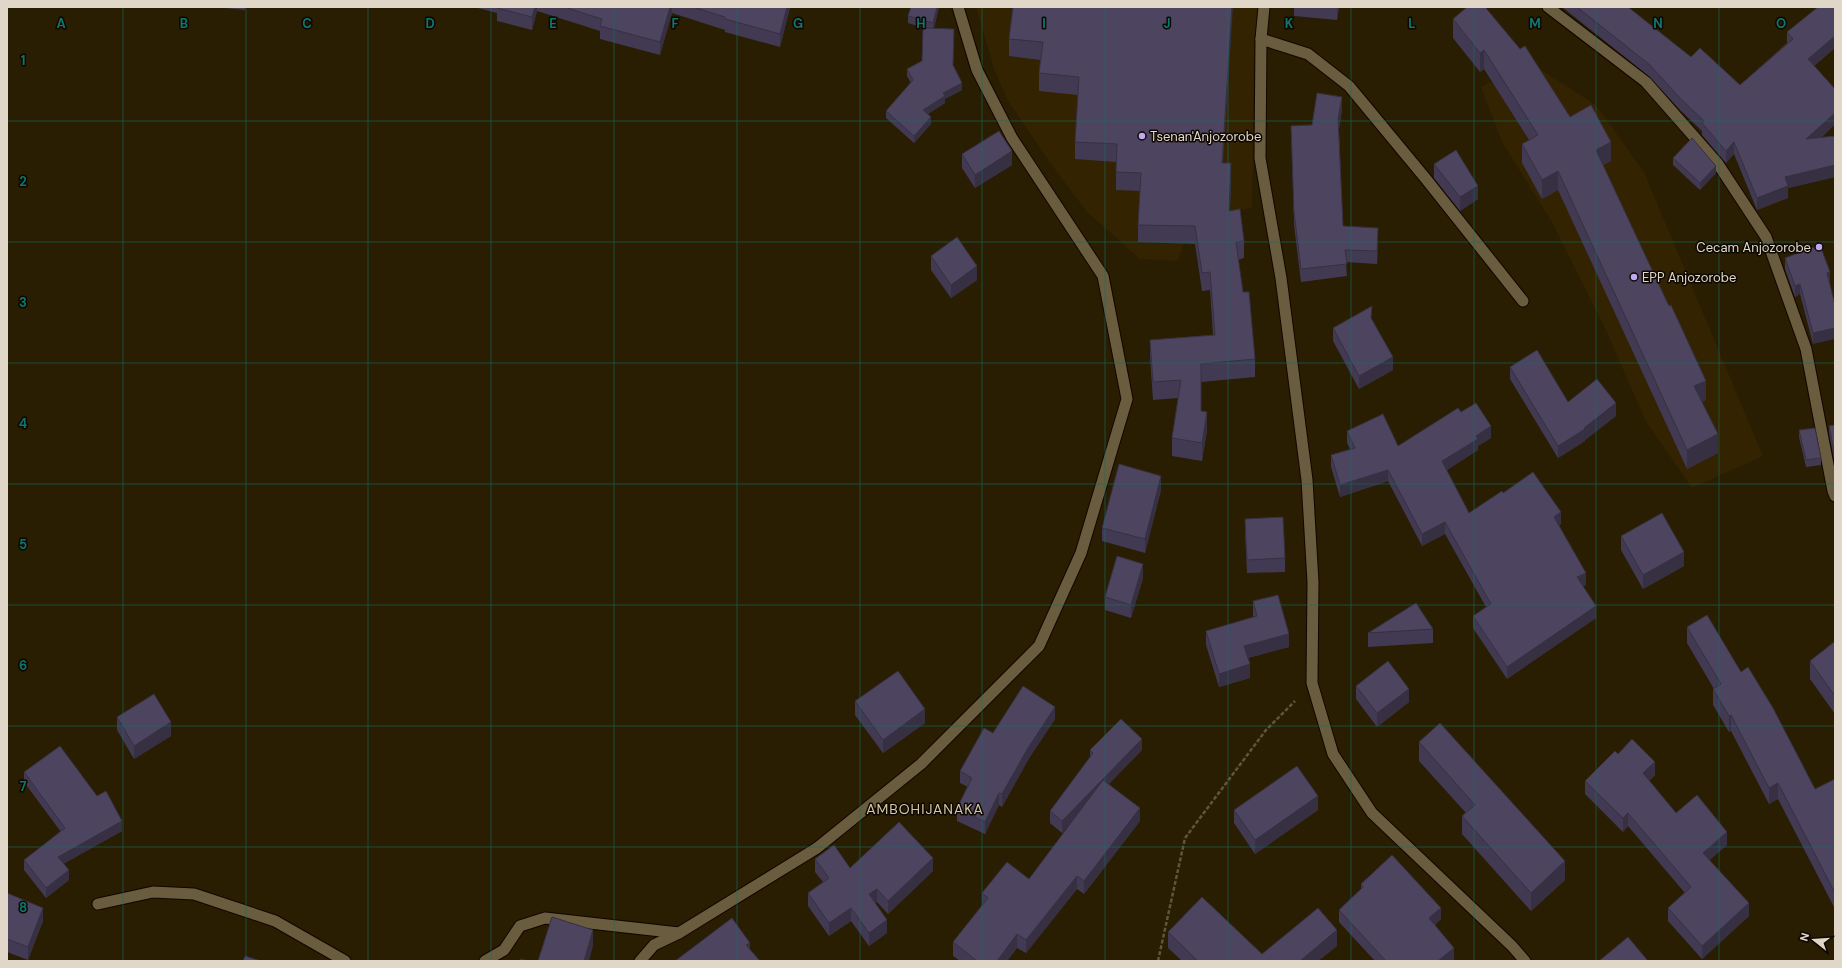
<svg xmlns="http://www.w3.org/2000/svg" width="1842" height="968" viewBox="0 0 1842 968" font-family="'DM Sans',sans-serif">
	<style>
		.built { fill: #332300 }
		.lines { fill: none; stroke-linecap: round; stroke-linejoin: round }
		.service-casing { stroke: #120600; stroke-width: 13 }
		.minor-casing { stroke: #120600; stroke-width: 13 }
		.secondary-casing { stroke: #120600; stroke-width: 13 }
		.path { stroke: #60553d; stroke-width: 2.5; stroke-dasharray: 4 2; stroke-linecap: butt }
		.service { stroke: #6a5c3f; stroke-width: 11 }
		.minor { stroke: #6a5c3f; stroke-width: 11 }
		.secondary { stroke: #6a5c3f; stroke-width: 11 }
		.wall { fill: #423a52 }
		.shaded-wall { fill: #363042 }
		.building { fill: #4d445f; stroke: #363042 }
		.grid { fill: none; stroke: #0f766e; stroke-width: 1; stroke-opacity: 0.55 }
		.poi-dot { fill: #c2a8f3; stroke: #0d0801; stroke-width: 1.5 }
		.labels { text-anchor: middle; stroke-width: 3; stroke-linejoin: round; paint-order: stroke }
		.poi-label { font-size: 13px; fill: #e0d7c8; stroke: #0d0801; text-anchor: start }
		.neighbourhood-label { font-size: 14px; letter-spacing: 1px; fill: #d7c7a7; stroke: #0d0801 }
		.grid-label { font-size: 13px; text-anchor: middle; font-weight: bold; fill: #0f766e; stroke: #0d0801; stroke-width: 3; stroke-linejoin: round; paint-order: stroke }
	</style>
	<rect width="100%" height="100%" fill="#291d02"/>
	<g class="built">
		<path d="M 976,7 L 1259,7 L 1254,64 L 1252,208 L 1193,215 L 1178,261 L 1140,259 L 1087,212 L 1056,171 L 1008,101 L 994,69 Z"/>
		<path d="M 1529,62 L 1596,105 L 1644,172 L 1763,456 L 1692,488 L 1645,420 L 1606,330 L 1553,224 L 1502,142 L 1481,87 Z"/>
	</g>
	<g class="lines">
		<defs>
			<path id="service" d="M 1261,39 L 1308,54 L 1349,86 L 1426,179 L 1523,301"/>
			<g id="minor">
				<path d="M 1264,7 L 1261,39 L 1260,158 L 1281,278 L 1307,480 L 1313,582 L 1312,683 L 1333,754 L 1372,813 L 1512,946 L 1525,961"/>
				<path d="M 98,904 L 153,892 L 194,894 L 275,921 L 345,961"/>
				<path d="M 485,961 L 504,950 L 520,926 L 545,918 L 679,933"/>
				<path d="M 640,961 L 654,945 L 679,933 L 817,848 L 921,764 L 1039,646 L 1081,553 L 1127,399 L 1103,276 L 1012,138 L 977,70 L 958,7"/>
			</g>
			<path id="secondary" d="M 1548,7 L 1646,82 L 1718,164 L 1766,237 L 1806,349 L 1833,491 L 1835,496"/>
		</defs>
		<use href="#service" class="service-casing"/>
		<use href="#minor" class="minor-casing"/>
		<use href="#secondary" class="secondary-casing"/>
		<path class="path" d="M 1158,961 L 1185,838 L 1266,730 L 1295,701"/>
		<use href="#service" class="service"/>
		<use href="#minor" class="minor"/>
		<use href="#secondary" class="secondary"/>
	</g>
	<g class="wall">
		<path d="M 214,7 L 245,7 L 245,10 Z"/>
		<path d="M 474,7 L 790,7 L 790,8 L 780,47 L 725,32 L 725,30 L 672,13 L 660,55 L 600,39 L 600,31 L 537,11 L 532,30 L 497,21 L 497,13 Z"/>
		<path d="M 939,7 L 934,28 L 954,36 L 953,65 L 962,90 L 945,99 L 945,103 L 928,114 L 931,124 L 914,143 L 886,118 L 886,111 L 911,83 L 907,76 L 907,69 L 922,61 L 924,28 L 908,23 L 908,16 Z"/>
		<path d="M 1013,7 L 1223,163 L 1231,181 L 1230,211 L 1244,241 L 1244,258 L 1238,260 L 1243,292 L 1255,359 L 1255,377 L 1201,382 L 1201,411 L 1207,430 L 1202,461 L 1172,456 L 1172,438 L 1178,398 L 1153,400 L 1150,358 L 1150,340 L 1213,335 L 1210,290 L 1202,291 L 1195,244 L 1138,242 L 1138,225 L 1140,191 L 1116,190 L 1116,162 L 1075,159 L 1075,142 L 1078,95 L 1039,91 L 1039,73 L 1041,60 L 1009,56 L 1009,39 Z"/>
		<path d="M 1294,7 L 1339,7 L 1337,20 L 1294,16 Z"/>
		<path d="M 1562,7 L 1628,7 L 1691,57 L 1740,85 L 1787,43 L 1787,32 L 1835,7 L 1835,48 L 1814,66 L 1835,89 L 1835,124 L 1821,138 L 1835,136 L 1835,177 L 1788,188 L 1788,198 L 1757,210 L 1734,154 L 1726,163 L 1702,135 L 1702,131 L 1680,110 L 1650,77 Z"/>
		<path d="M 1453,19 L 1570,117 L 1611,161 L 1603,165 L 1706,400 L 1702,402 L 1718,453 L 1687,469 L 1558,190 L 1542,199 L 1522,163 L 1522,144 L 1529,140 L 1484,69 L 1480,72 L 1453,38 Z"/>
		<path d="M 1342,110 L 1339,129 L 1343,226 L 1378,240 L 1377,264 L 1346,262 L 1347,276 L 1301,282 L 1294,225 L 1291,126 L 1312,125 Z"/>
		<path d="M 962,154 L 1012,165 L 975,188 L 962,168 Z"/>
		<path d="M 1673,158 L 1716,173 L 1700,190 L 1673,165 Z"/>
		<path d="M 1434,164 L 1478,199 L 1460,211 L 1434,178 Z"/>
		<path d="M 931,256 L 977,280 L 951,298 L 931,270 Z"/>
		<path d="M 1785,258 L 1830,283 L 1813,344 L 1800,294 L 1795,297 L 1785,269 Z"/>
		<path d="M 1372,320 L 1393,370 L 1359,389 L 1333,341 L 1333,328 Z"/>
		<path d="M 1510,367 L 1568,402 L 1616,416 L 1585,440 L 1585,441 L 1558,458 L 1510,379 Z"/>
		<path d="M 1461,412 L 1491,438 L 1478,446 L 1478,450 L 1447,470 L 1469,513 L 1503,493 L 1561,524 L 1559,526 L 1586,585 L 1583,586 L 1596,618 L 1507,679 L 1473,628 L 1473,616 L 1486,607 L 1445,534 L 1422,546 L 1388,481 L 1340,497 L 1331,467 L 1331,455 L 1350,449 L 1347,443 L 1347,431 L 1398,446 Z"/>
		<path d="M 1835,425 L 1835,463 L 1829,433 L 1829,426 Z"/>
		<path d="M 1799,430 L 1821,458 L 1821,465 L 1806,467 L 1799,437 Z"/>
		<path d="M 1161,490 L 1145,553 L 1102,541 L 1102,528 Z"/>
		<path d="M 1245,519 L 1285,558 L 1285,572 L 1247,573 L 1245,533 Z"/>
		<path d="M 1621,536 L 1684,566 L 1643,589 L 1621,550 Z"/>
		<path d="M 1143,578 L 1131,618 L 1105,610 L 1105,597 Z"/>
		<path d="M 1253,601 L 1289,647 L 1248,658 L 1250,678 L 1219,687 L 1206,645 L 1206,631 L 1253,617 Z"/>
		<path d="M 1687,627 L 1741,672 L 1815,789 L 1835,779 L 1835,909 L 1778,799 L 1769,804 L 1731,731 L 1729,732 L 1713,705 L 1713,689 L 1714,689 L 1687,643 Z"/>
		<path d="M 1433,629 L 1433,643 L 1368,647 L 1368,633 Z"/>
		<path d="M 1835,644 L 1835,714 L 1810,679 L 1810,661 Z"/>
		<path d="M 1356,686 L 1409,702 L 1377,727 L 1356,699 Z"/>
		<path d="M 855,701 L 925,723 L 883,753 L 855,715 Z"/>
		<path d="M 117,717 L 171,736 L 134,759 L 117,730 Z"/>
		<path d="M 1055,719 L 1028,760 L 1002,807 L 999,805 L 985,834 L 957,821 L 957,808 L 968,787 L 960,783 L 960,771 L 993,733 Z"/>
		<path d="M 1419,742 L 1565,880 L 1531,911 L 1462,834 L 1462,816 L 1466,813 L 1419,761 Z"/>
		<path d="M 1090,750 L 1142,750 L 1108,784 L 1140,821 L 1084,894 L 1077,889 L 1026,953 L 1017,948 L 1007,961 L 960,961 L 953,956 L 953,942 L 982,905 L 982,893 L 1029,879 L 1072,822 L 1062,833 L 1050,823 L 1050,811 L 1090,757 Z"/>
		<path d="M 1618,754 L 1655,775 L 1649,781 L 1676,813 L 1727,845 L 1709,860 L 1749,916 L 1702,959 L 1668,921 L 1668,908 L 1685,893 L 1628,826 L 1623,832 L 1585,794 L 1585,781 Z"/>
		<path d="M 24,772 L 122,831 L 63,864 L 69,880 L 46,898 L 24,870 L 24,860 L 61,832 L 24,782 Z"/>
		<path d="M 1234,810 L 1318,810 L 1255,854 L 1234,823 Z"/>
		<path d="M 815,859 L 850,868 L 933,871 L 888,914 L 877,902 L 875,903 L 887,933 L 869,946 L 851,921 L 829,936 L 808,906 L 808,893 L 823,882 L 815,872 Z"/>
		<path d="M 1361,884 L 1441,919 L 1435,925 L 1454,960 L 1453,961 L 1375,961 L 1339,922 L 1339,910 L 1361,889 Z"/>
		<path d="M 7,893 L 43,921 L 28,960 L 7,952 Z"/>
		<path d="M 1168,932 L 1262,954 L 1337,946 L 1318,961 L 1182,961 L 1168,948 Z"/>
	</g>
	<g class="shaded-wall">
		<path d="M 535,7 L 537,7 L 537,11 L 532,30 L 532,17 Z"/>
		<path d="M 670,7 L 672,7 L 672,13 L 660,55 L 660,42 Z"/>
		<path d="M 787,7 L 790,7 L 790,8 L 780,47 L 780,34 Z"/>
		<path d="M 937,7 L 939,7 L 933,30 L 933,23 Z"/>
		<path d="M 1232,7 L 1233,7 L 1222,181 L 1222,163 Z"/>
		<path d="M 1337,7 L 1339,7 L 1337,20 Z"/>
		<path d="M 1835,36 L 1835,48 L 1808,71 L 1808,59 Z"/>
		<path d="M 1484,50 L 1484,69 L 1480,72 L 1480,53 Z"/>
		<path d="M 962,83 L 962,90 L 945,99 L 945,103 L 923,117 L 923,110 L 943,93 Z"/>
		<path d="M 1342,97 L 1342,110 L 1338,132 L 1338,119 Z"/>
		<path d="M 1835,113 L 1835,124 L 1806,151 L 1806,139 Z"/>
		<path d="M 931,117 L 931,124 L 914,143 L 914,136 Z"/>
		<path d="M 1611,142 L 1611,161 L 1596,169 L 1596,150 Z"/>
		<path d="M 1734,142 L 1734,154 L 1726,163 L 1726,151 Z"/>
		<path d="M 1012,151 L 1012,165 L 975,188 L 975,175 Z"/>
		<path d="M 1231,163 L 1231,181 L 1229,229 L 1229,211 Z"/>
		<path d="M 1835,165 L 1835,177 L 1788,188 L 1788,198 L 1757,210 L 1757,198 L 1785,177 Z"/>
		<path d="M 1716,166 L 1716,173 L 1700,190 L 1700,183 Z"/>
		<path d="M 1558,171 L 1558,190 L 1542,199 L 1542,180 Z"/>
		<path d="M 1478,186 L 1478,199 L 1460,211 L 1460,197 Z"/>
		<path d="M 1378,228 L 1378,240 L 1377,264 L 1377,251 Z"/>
		<path d="M 977,266 L 977,280 L 951,298 L 951,285 Z"/>
		<path d="M 1830,272 L 1830,283 L 1827,284 L 1827,273 Z"/>
		<path d="M 1800,284 L 1800,294 L 1795,297 L 1795,286 Z"/>
		<path d="M 1835,328 L 1835,339 L 1813,344 L 1813,333 Z"/>
		<path d="M 1393,357 L 1393,370 L 1359,389 L 1359,376 Z"/>
		<path d="M 1706,381 L 1706,400 L 1694,405 L 1694,386 Z"/>
		<path d="M 1616,403 L 1616,416 L 1585,440 L 1585,441 L 1558,458 L 1558,446 L 1584,428 Z"/>
		<path d="M 1207,412 L 1207,430 L 1202,461 L 1202,443 Z"/>
		<path d="M 1491,426 L 1491,438 L 1478,446 L 1478,450 L 1442,473 L 1442,461 L 1476,436 Z"/>
		<path d="M 1718,434 L 1718,453 L 1687,469 L 1687,450 Z"/>
		<path d="M 1388,470 L 1388,481 L 1340,497 L 1340,485 Z"/>
		<path d="M 1161,476 L 1161,490 L 1145,553 L 1145,539 Z"/>
		<path d="M 1561,512 L 1561,524 L 1554,529 L 1554,517 Z"/>
		<path d="M 1445,522 L 1445,534 L 1422,546 L 1422,534 Z"/>
		<path d="M 1684,552 L 1684,566 L 1643,589 L 1643,575 Z"/>
		<path d="M 1143,564 L 1143,578 L 1131,618 L 1131,605 Z"/>
		<path d="M 1586,573 L 1586,585 L 1577,589 L 1577,577 Z"/>
		<path d="M 1596,606 L 1596,618 L 1507,679 L 1507,667 Z"/>
		<path d="M 1289,634 L 1289,647 L 1244,659 L 1244,646 Z"/>
		<path d="M 1250,664 L 1250,678 L 1219,687 L 1219,674 Z"/>
		<path d="M 1409,689 L 1409,702 L 1377,727 L 1377,713 Z"/>
		<path d="M 1055,707 L 1055,719 L 1028,760 L 1002,807 L 1002,794 L 1028,748 Z"/>
		<path d="M 925,709 L 925,723 L 883,753 L 883,740 Z"/>
		<path d="M 1731,715 L 1731,731 L 1729,732 L 1729,716 Z"/>
		<path d="M 171,722 L 171,736 L 134,759 L 134,746 Z"/>
		<path d="M 1142,739 L 1142,750 L 1062,833 L 1062,821 Z"/>
		<path d="M 1655,762 L 1655,775 L 1643,787 L 1643,773 Z"/>
		<path d="M 1778,783 L 1778,799 L 1769,804 L 1769,788 Z"/>
		<path d="M 999,793 L 999,805 L 985,834 L 985,822 Z"/>
		<path d="M 1318,796 L 1318,810 L 1255,854 L 1255,840 Z"/>
		<path d="M 1140,808 L 1140,821 L 1084,894 L 1084,881 Z"/>
		<path d="M 1628,813 L 1628,826 L 1623,832 L 1623,818 Z"/>
		<path d="M 122,821 L 122,831 L 58,867 L 58,857 Z"/>
		<path d="M 1727,832 L 1727,845 L 1703,866 L 1703,853 Z"/>
		<path d="M 933,858 L 933,871 L 888,914 L 888,901 Z"/>
		<path d="M 1565,861 L 1565,880 L 1531,911 L 1531,893 Z"/>
		<path d="M 69,870 L 69,880 L 46,898 L 46,888 Z"/>
		<path d="M 1077,876 L 1077,889 L 1026,953 L 1026,940 Z"/>
		<path d="M 877,889 L 877,902 L 869,907 L 869,894 Z"/>
		<path d="M 1749,903 L 1749,916 L 1702,959 L 1702,946 Z"/>
		<path d="M 43,908 L 43,921 L 28,960 L 28,947 Z"/>
		<path d="M 851,908 L 851,921 L 829,936 L 829,923 Z"/>
		<path d="M 1441,908 L 1441,919 L 1429,930 L 1429,918 Z"/>
		<path d="M 887,920 L 887,933 L 869,946 L 869,933 Z"/>
		<path d="M 593,930 L 593,946 L 589,961 L 584,961 Z"/>
		<path d="M 1337,930 L 1337,946 L 1318,961 L 1300,961 Z"/>
		<path d="M 1017,934 L 1017,948 L 1007,961 L 997,961 Z"/>
		<path d="M 750,943 L 750,954 L 746,945 Z"/>
		<path d="M 1454,948 L 1454,960 L 1453,961 L 1438,961 Z"/>
	</g>
	<g class="building">
		<path d="M 497,7 L 535,7 L 532,17 L 497,8 Z"/>
		<path d="M 564,7 L 670,7 L 660,42 L 600,26 L 602,19 Z"/>
		<path d="M 693,7 L 787,7 L 780,34 L 725,19 L 725,17 Z"/>
		<path d="M 911,7 L 937,7 L 933,23 L 908,16 Z"/>
		<path d="M 1013,7 L 1232,7 L 1222,163 L 1231,163 L 1229,211 L 1240,209 L 1244,241 L 1236,242 L 1243,292 L 1249,292 L 1255,359 L 1201,364 L 1201,411 L 1207,412 L 1202,443 L 1172,438 L 1181,380 L 1153,382 L 1150,340 L 1215,335 L 1210,272 L 1202,273 L 1195,226 L 1138,225 L 1141,173 L 1116,172 L 1117,144 L 1075,142 L 1079,77 L 1039,73 L 1043,42 L 1009,39 Z"/>
		<path d="M 1467,7 L 1485,7 L 1520,49 L 1525,46 L 1570,117 L 1591,105 L 1611,142 L 1596,150 L 1669,306 L 1671,305 L 1706,381 L 1694,386 L 1718,434 L 1687,450 L 1558,171 L 1542,180 L 1522,144 L 1538,135 L 1484,50 L 1480,53 L 1453,19 Z"/>
		<path d="M 1577,7 L 1628,7 L 1691,57 L 1700,48 L 1740,85 L 1793,39 L 1787,32 L 1818,7 L 1835,7 L 1835,36 L 1808,59 L 1835,89 L 1835,113 L 1806,139 L 1835,136 L 1835,165 L 1785,177 L 1788,186 L 1757,198 L 1734,142 L 1726,151 L 1702,123 L 1704,121 L 1680,98 L 1650,65 Z"/>
		<path d="M 923,28 L 954,29 L 953,65 L 962,83 L 943,93 L 945,96 L 923,110 L 931,117 L 914,136 L 886,111 L 913,80 L 907,69 L 922,61 Z"/>
		<path d="M 1317,93 L 1342,97 L 1338,119 L 1343,226 L 1378,228 L 1377,251 L 1345,250 L 1347,264 L 1301,269 L 1294,212 L 1291,126 L 1312,125 Z"/>
		<path d="M 999,131 L 1012,151 L 975,175 L 962,154 Z"/>
		<path d="M 1692,138 L 1716,166 L 1700,183 L 1673,158 Z"/>
		<path d="M 1456,150 L 1478,186 L 1460,197 L 1434,164 Z"/>
		<path d="M 957,237 L 977,266 L 951,285 L 931,256 Z"/>
		<path d="M 1820,245 L 1830,272 L 1827,273 L 1835,305 L 1835,328 L 1813,333 L 1800,284 L 1795,286 L 1785,258 Z"/>
		<path d="M 1372,306 L 1371,318 L 1393,357 L 1359,376 L 1333,328 Z"/>
		<path d="M 1537,350 L 1568,402 L 1597,379 L 1616,403 L 1584,428 L 1585,429 L 1558,446 L 1510,367 Z"/>
		<path d="M 1476,403 L 1491,426 L 1476,436 L 1478,439 L 1442,461 L 1469,513 L 1502,491 L 1503,493 L 1533,472 L 1561,512 L 1554,517 L 1586,573 L 1577,577 L 1596,606 L 1507,667 L 1473,616 L 1491,604 L 1445,522 L 1422,534 L 1388,470 L 1340,485 L 1331,455 L 1355,448 L 1347,431 L 1383,414 L 1398,446 L 1458,408 L 1461,412 Z"/>
		<path d="M 1835,425 L 1835,456 L 1829,426 Z"/>
		<path d="M 1815,428 L 1821,458 L 1806,460 L 1799,430 Z"/>
		<path d="M 1119,464 L 1161,476 L 1145,539 L 1102,528 Z"/>
		<path d="M 1662,513 L 1684,552 L 1643,575 L 1621,536 Z"/>
		<path d="M 1283,517 L 1285,558 L 1247,560 L 1245,519 Z"/>
		<path d="M 1117,556 L 1143,564 L 1131,605 L 1105,597 Z"/>
		<path d="M 1278,595 L 1289,634 L 1244,646 L 1250,664 L 1219,674 L 1206,631 L 1257,616 L 1253,601 Z"/>
		<path d="M 1416,603 L 1433,629 L 1368,633 Z"/>
		<path d="M 1707,615 L 1741,672 L 1748,667 L 1773,708 L 1815,789 L 1835,779 L 1835,893 L 1778,783 L 1769,788 L 1731,715 L 1729,716 L 1713,689 L 1721,684 L 1687,627 Z"/>
		<path d="M 1834,642 L 1835,644 L 1835,696 L 1810,661 Z"/>
		<path d="M 1388,661 L 1409,689 L 1377,713 L 1356,686 Z"/>
		<path d="M 898,671 L 925,709 L 883,740 L 855,701 Z"/>
		<path d="M 1023,686 L 1055,707 L 1028,748 L 1002,794 L 999,793 L 985,822 L 957,808 L 972,778 L 960,771 L 984,728 L 993,733 Z"/>
		<path d="M 154,694 L 171,722 L 134,746 L 117,717 Z"/>
		<path d="M 1121,719 L 1142,739 L 1062,821 L 1050,811 L 1093,753 L 1090,750 Z"/>
		<path d="M 1440,723 L 1565,861 L 1531,893 L 1462,816 L 1475,805 L 1419,742 Z"/>
		<path d="M 1632,739 L 1655,762 L 1643,773 L 1676,813 L 1697,795 L 1727,832 L 1703,853 L 1749,903 L 1702,946 L 1668,908 L 1691,887 L 1628,813 L 1623,818 L 1585,781 L 1615,751 L 1618,754 Z"/>
		<path d="M 60,746 L 97,796 L 106,791 L 122,821 L 58,857 L 69,870 L 46,888 L 24,860 L 65,828 L 24,772 Z"/>
		<path d="M 1297,766 L 1318,796 L 1255,840 L 1234,810 Z"/>
		<path d="M 1103,780 L 1140,808 L 1084,881 L 1077,876 L 1026,940 L 1017,934 L 997,961 L 977,961 L 953,942 L 988,898 L 982,893 L 1007,862 L 1029,879 Z"/>
		<path d="M 899,822 L 933,858 L 888,901 L 877,889 L 869,894 L 887,920 L 869,933 L 851,908 L 829,923 L 808,893 L 829,878 L 815,859 L 834,845 L 850,868 Z"/>
		<path d="M 1392,855 L 1441,908 L 1429,918 L 1454,948 L 1438,961 L 1386,961 L 1339,910 L 1363,887 L 1361,884 Z"/>
		<path d="M 7,893 L 43,908 L 28,947 L 7,939 Z"/>
		<path d="M 1202,897 L 1262,954 L 1318,908 L 1337,930 L 1300,961 L 1198,961 L 1168,932 Z"/>
		<path d="M 552,917 L 593,930 L 584,961 L 538,961 Z"/>
		<path d="M 732,918 L 750,943 L 746,945 L 760,961 L 675,961 Z"/>
		<path d="M 1628,937 L 1648,961 L 1599,961 Z"/>
		<path d="M 245,956 L 261,961 L 243,961 Z"/>
		<path d="M 521,959 L 528,961 L 520,961 Z"/>
	</g>
	<path class="grid" d="M 123,7 L 123,961M 246,7 L 246,961M 368,7 L 368,961M 491,7 L 491,961M 614,7 L 614,961M 737,7 L 737,961M 860,7 L 860,961M 982,7 L 982,961M 1105,7 L 1105,961M 1228,7 L 1228,961M 1351,7 L 1351,961M 1474,7 L 1474,961M 1596,7 L 1596,961M 1719,7 L 1719,961M 7,121 L 1835,121M 7,242 L 1835,242M 7,363 L 1835,363M 7,484 L 1835,484M 7,605 L 1835,605M 7,726 L 1835,726M 7,847 L 1835,847"/>
	<g class="poi-dot">
		<circle cx="1142" cy="136" r="4"/>
		<circle cx="1819" cy="247" r="4"/>
		<circle cx="1634" cy="277" r="4"/>
	</g>
	<g class="labels">
		<g class="poi-label">
			<text x="1150" y="141">Tsenan'Anjozorobe</text>
			<text x="1811" y="252" text-anchor="end">Cecam Anjozorobe</text>
			<text x="1642" y="282">EPP Anjozorobe</text>
		</g>
		<g class="neighbourhood-label">
			<text x="925" y="814">AMBOHIJANAKA</text>
		</g>
	</g>
	<g class="grid-label">
		<text x="61" y="28">A</text>
		<text x="184" y="28">B</text>
		<text x="307" y="28">C</text>
		<text x="430" y="28">D</text>
		<text x="553" y="28">E</text>
		<text x="675" y="28">F</text>
		<text x="798" y="28">G</text>
		<text x="921" y="28">H</text>
		<text x="1044" y="28">I</text>
		<text x="1167" y="28">J</text>
		<text x="1289" y="28">K</text>
		<text x="1412" y="28">L</text>
		<text x="1535" y="28">M</text>
		<text x="1658" y="28">N</text>
		<text x="1781" y="28">O</text>
		<text x="23" y="65">1</text>
		<text x="23" y="186">2</text>
		<text x="23" y="307">3</text>
		<text x="23" y="428">4</text>
		<text x="23" y="549">5</text>
		<text x="23" y="670">6</text>
		<text x="23" y="791">7</text>
		<text x="23" y="912">8</text>
	</g>
	<rect width="1842" height="968" fill="none" stroke="#e0d7c8" stroke-width="16"/>
	<g transform="translate(1814 940) rotate(287)" stroke="#0d0801" stroke-width="3" paint-order="stroke">
	<path d="M0-3L7 15L0 10L-7 15Z" fill="#e0d7c8"/>
	<text y="-6" font-size="11" font-weight="bold" text-anchor="middle" fill="#e0d7c8">N</text>
	</g>
</svg>
